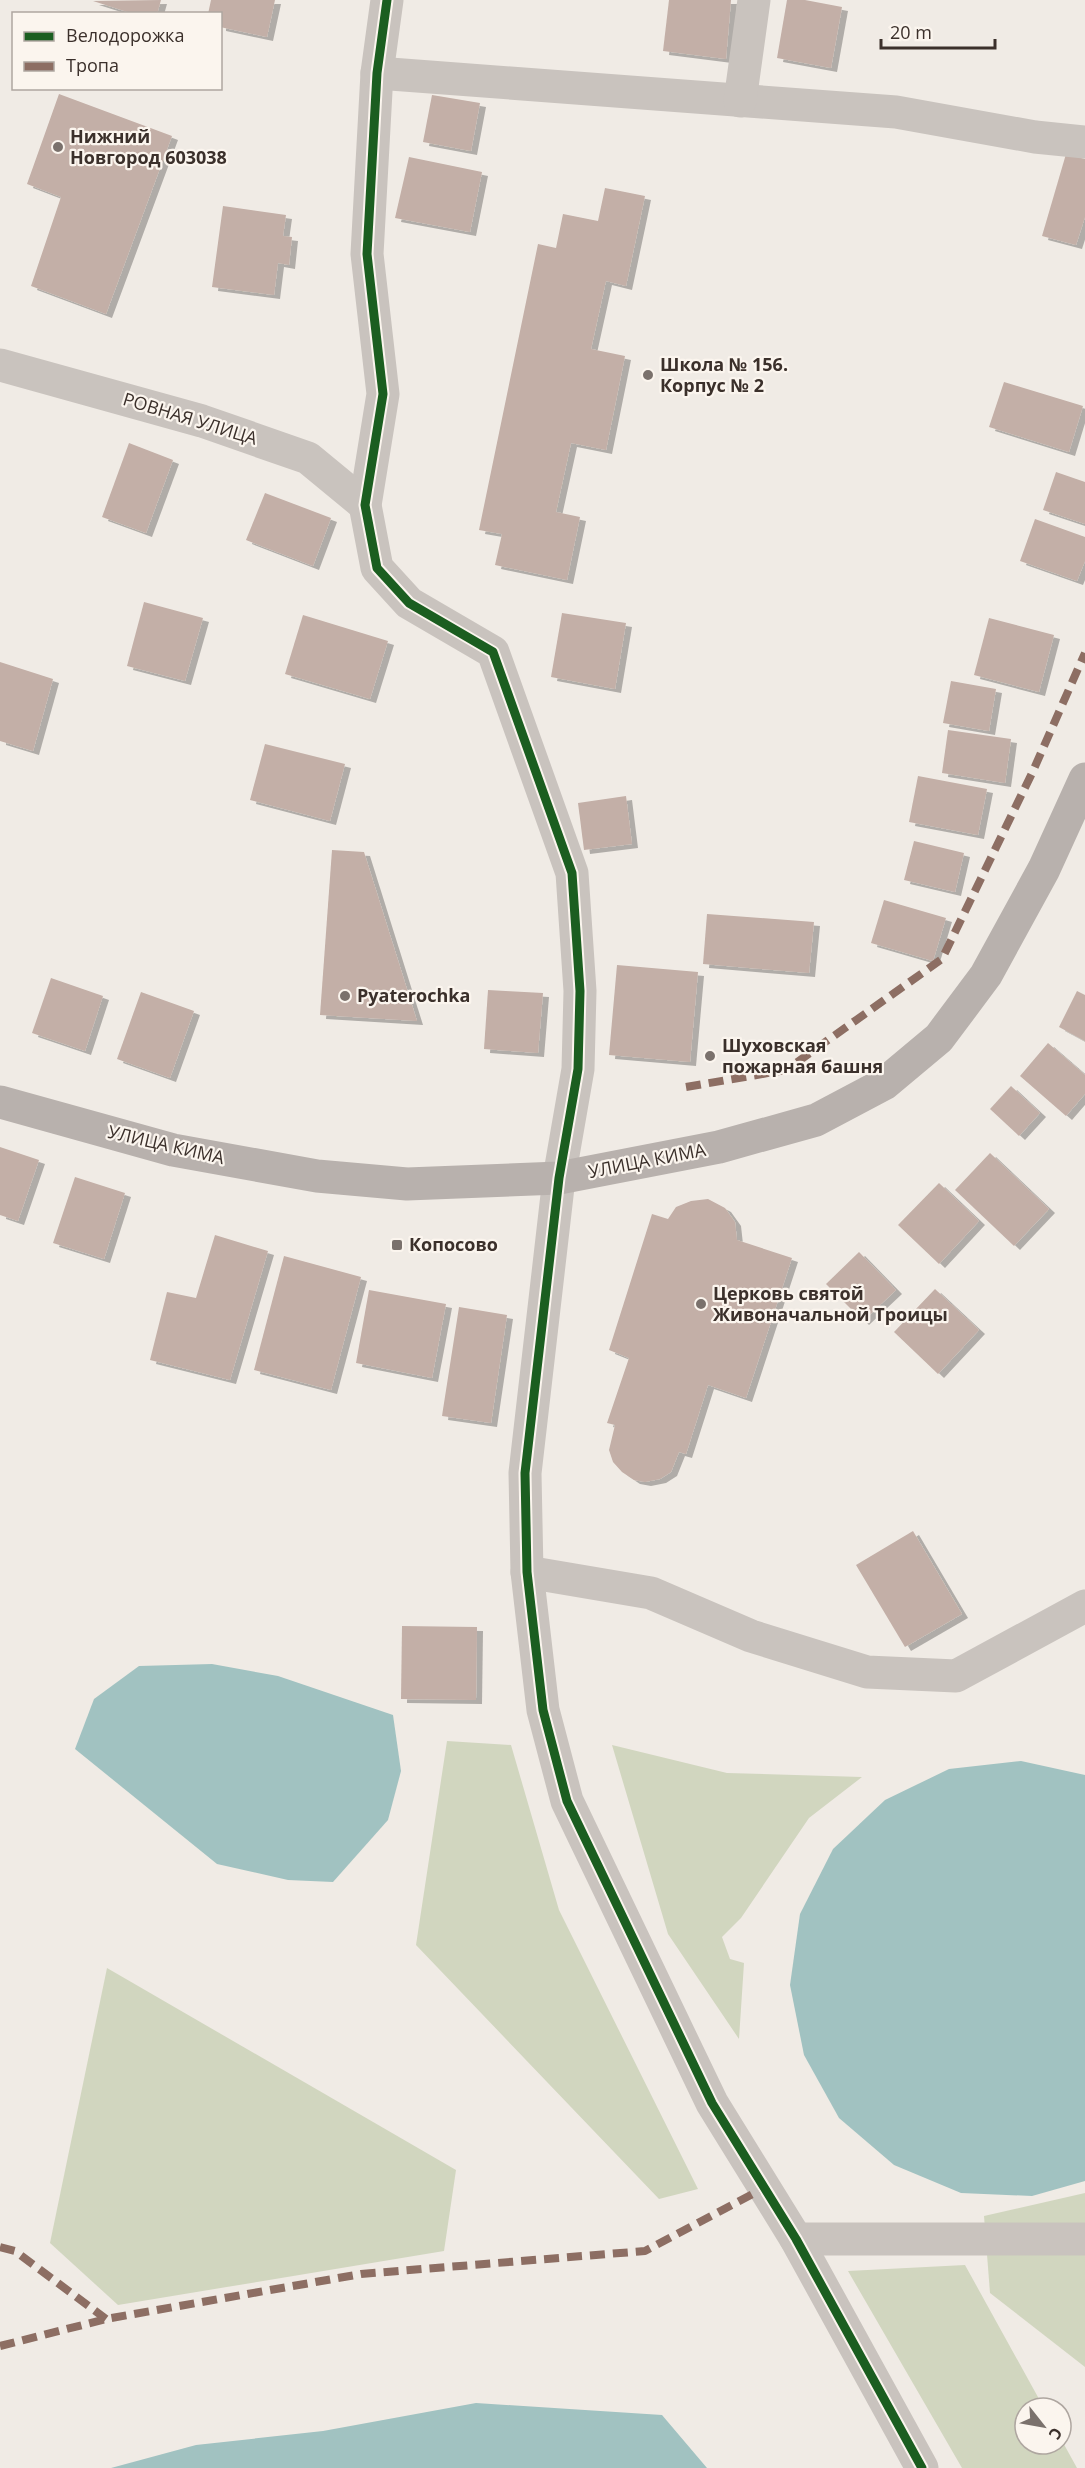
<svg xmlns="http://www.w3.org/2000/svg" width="1085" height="2468" viewBox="0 0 1085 2468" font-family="'Open Sans',sans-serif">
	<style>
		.green { fill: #d1d6bf }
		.water { fill: #a1c2c1 }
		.building { fill: #c3afa7; filter: url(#shadow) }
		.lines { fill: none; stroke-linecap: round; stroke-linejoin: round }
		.minor { stroke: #c9c3be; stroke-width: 33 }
		.major { stroke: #b8b1ad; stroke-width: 33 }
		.quiet { stroke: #8d6e63; stroke-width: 8; stroke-dasharray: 15 8; stroke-linecap: butt }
		.cycleway-casing { stroke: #fbf5ee; stroke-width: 13 }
		.cycleway { stroke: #1b5e20; stroke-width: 9 }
		.poi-dot { fill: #7a716c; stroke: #fbf5ee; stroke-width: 2 }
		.labels { text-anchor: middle; stroke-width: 4.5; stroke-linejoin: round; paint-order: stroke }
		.poi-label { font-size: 18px; font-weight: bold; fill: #3b302b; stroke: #fbf5ee; text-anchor: start }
		.street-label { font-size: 18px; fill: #3b302b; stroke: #fbf5ee }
	</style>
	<defs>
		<filter id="shadow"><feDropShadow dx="6" dy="4" stdDeviation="0" flood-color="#0004"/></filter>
	</defs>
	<rect width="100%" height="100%" fill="#f0ebe5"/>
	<g class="green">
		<path d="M 447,1741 L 511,1745 L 559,1910 L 698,2189 L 659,2199 L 416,1945 Z"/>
		<path d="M 612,1745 L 727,1773 L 862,1777 L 809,1818 L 741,1918 L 722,1937 L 730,1959 L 744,1963 L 739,2039 L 668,1934 Z"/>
		<path d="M 107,1968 L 456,2170 L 444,2251 L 118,2305 L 50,2243 Z"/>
		<path d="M 1085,2193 L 1085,2367 L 990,2293 L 984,2216 Z"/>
		<path d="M 965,2265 L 1044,2408 L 1025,2408 L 1025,2444 L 1061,2444 L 1061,2439 L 1077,2468 L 962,2468 L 848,2271 Z"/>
	</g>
	<g class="water">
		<path d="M 212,1664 L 278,1676 L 393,1715 L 401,1771 L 388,1820 L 333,1882 L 288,1880 L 217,1864 L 75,1749 L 94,1699 L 139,1666 Z"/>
		<path d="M 1021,1761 L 1085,1775 L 1085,2181 L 1032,2196 L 961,2193 L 894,2165 L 839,2118 L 804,2055 L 790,1985 L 800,1914 L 833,1849 L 885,1800 L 949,1769 Z"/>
		<path d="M 476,2403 L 662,2415 L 707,2468 L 111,2468 L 196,2445 L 323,2431 Z"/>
	</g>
	<g class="building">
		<path d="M 161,0 L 157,14 L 134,14 L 93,1 Z"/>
		<path d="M 211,0 L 275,0 L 267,37 L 220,27 L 220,14 L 208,14 Z"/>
		<path d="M 669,0 L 731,0 L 726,59 L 663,51 Z"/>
		<path d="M 787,0 L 805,0 L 842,7 L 831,68 L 777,58 Z"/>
		<path d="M 59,94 L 172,136 L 106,314 L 31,286 L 61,197 L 27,184 Z"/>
		<path d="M 432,95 L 480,103 L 471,151 L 423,142 Z"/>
		<path d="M 1066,154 L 1085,159 L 1085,217 L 1076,245 L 1042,236 Z"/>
		<path d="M 409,157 L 482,172 L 470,232 L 395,218 Z"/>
		<path d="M 605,188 L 645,196 L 626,286 L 606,281 L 591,349 L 625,356 L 606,450 L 571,443 L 556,512 L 580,517 L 567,580 L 495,565 L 502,534 L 479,530 L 538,244 L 556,248 L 563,214 L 598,221 Z"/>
		<path d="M 223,206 L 286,215 L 283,236 L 292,237 L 289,265 L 278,263 L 274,295 L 212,287 Z"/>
		<path d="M 1004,382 L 1083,406 L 1069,452 L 989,427 Z"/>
		<path d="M 129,443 L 173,460 L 146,533 L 102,517 Z"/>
		<path d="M 1056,472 L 1085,482 L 1085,524 L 1043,510 Z"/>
		<path d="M 265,493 L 331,518 L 313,566 L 246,540 Z"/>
		<path d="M 1035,519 L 1085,537 L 1085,561 L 1077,581 L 1020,561 Z"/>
		<path d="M 144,602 L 203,618 L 185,681 L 127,666 Z"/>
		<path d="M 562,613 L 626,623 L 615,689 L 551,677 Z"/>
		<path d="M 303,615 L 388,641 L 370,699 L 285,674 Z"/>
		<path d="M 989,618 L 1054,635 L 1039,692 L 974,675 Z"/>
		<path d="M 0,662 L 53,679 L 33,751 L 0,741 Z"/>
		<path d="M 951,681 L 996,689 L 989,731 L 943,723 Z"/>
		<path d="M 948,730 L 1011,739 L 1005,783 L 942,773 Z"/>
		<path d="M 265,744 L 345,764 L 330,821 L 250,800 Z"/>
		<path d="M 918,776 L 987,789 L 978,835 L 909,822 Z"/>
		<path d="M 626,796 L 632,844 L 584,850 L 578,803 Z"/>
		<path d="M 914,841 L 964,853 L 955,892 L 904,880 Z"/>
		<path d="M 332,850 L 364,852 L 417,1021 L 320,1015 Z"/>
		<path d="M 884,900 L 946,918 L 933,961 L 871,943 Z"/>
		<path d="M 707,914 L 814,922 L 809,973 L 703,964 Z"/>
		<path d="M 617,965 L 698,972 L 690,1062 L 609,1055 Z"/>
		<path d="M 51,978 L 103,996 L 85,1051 L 32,1033 Z"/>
		<path d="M 488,990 L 543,993 L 538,1053 L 484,1049 Z"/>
		<path d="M 1077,991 L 1085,995 L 1085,1041 L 1059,1027 Z"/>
		<path d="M 141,992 L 194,1011 L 170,1078 L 117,1059 Z"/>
		<path d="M 1048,1043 L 1085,1075 L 1085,1094 L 1066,1116 L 1020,1076 Z"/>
		<path d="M 1011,1086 L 1040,1113 L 1019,1136 L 990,1109 Z"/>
		<path d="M 0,1147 L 39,1160 L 18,1221 L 0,1215 Z"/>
		<path d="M 990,1153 L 1049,1209 L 1014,1246 L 955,1190 Z"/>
		<path d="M 75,1177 L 125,1193 L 104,1259 L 53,1243 Z"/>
		<path d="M 939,1183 L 979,1221 L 939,1264 L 898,1225 Z"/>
		<path d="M 708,1199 L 725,1208 L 735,1222 L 737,1240 L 792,1258 L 746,1398 L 708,1385 L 686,1454 L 679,1452 L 671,1472 L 660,1479 L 645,1482 L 634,1480 L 622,1472 L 613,1462 L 609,1450 L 615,1425 L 607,1423 L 629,1358 L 609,1350 L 652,1214 L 668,1219 L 676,1207 L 691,1201 Z"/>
		<path d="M 215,1235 L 268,1251 L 230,1380 L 150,1360 L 167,1292 L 196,1298 Z"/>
		<path d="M 859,1252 L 896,1290 L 863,1321 L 826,1284 Z"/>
		<path d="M 284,1256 L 361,1277 L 331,1390 L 254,1370 Z"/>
		<path d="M 935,1289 L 979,1330 L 938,1374 L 894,1332 Z"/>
		<path d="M 369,1290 L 446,1304 L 432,1378 L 356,1363 Z"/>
		<path d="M 459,1307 L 507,1315 L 491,1423 L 442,1416 Z"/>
		<path d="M 913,1531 L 962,1614 L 905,1647 L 856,1565 Z"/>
		<path d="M 402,1626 L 477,1627 L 476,1700 L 401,1699 Z"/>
	</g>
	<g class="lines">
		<g class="minor">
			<path d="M 387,0 L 377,73 L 367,254 L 383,394 L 365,505 L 377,568 L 409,603 L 493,652 L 572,873 L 580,991 L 578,1069 L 559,1178 L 525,1473 L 527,1572 L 543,1710 L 567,1801 L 712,2103 L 796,2239 L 922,2468"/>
			<path d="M 377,73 L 896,112 L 1035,137 L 1085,142"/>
			<path d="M 740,101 L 754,0"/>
			<path d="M 0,365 L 202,421 L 308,458 L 365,505"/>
			<path d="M 527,1572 L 651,1593 L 751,1636 L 867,1672 L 956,1676 L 1085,1606"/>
			<path d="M 796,2239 L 1085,2239"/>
		</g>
		<path class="major" d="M 0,1102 L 173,1150 L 317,1176 L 407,1184 L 559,1178 L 719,1147 L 816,1120 L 884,1084 L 939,1038 L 986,975 L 1044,869 L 1085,779"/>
		<g class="quiet">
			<path d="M 686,1087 L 786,1070 L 942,959 L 1033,771 L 1085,653"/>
			<path d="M 0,2247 L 15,2251 L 106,2319"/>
			<path d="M 0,2346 L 106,2319 L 361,2274 L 645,2251 L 764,2188"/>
		</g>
		<defs>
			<path id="cycleway" d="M 387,0 L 377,73 L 367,254 L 383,394 L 365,505 L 377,568 L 409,603 L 493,652 L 572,873 L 580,991 L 578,1069 L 559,1178 L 525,1473 L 527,1572 L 543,1710 L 567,1801 L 712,2103 L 796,2239 L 922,2468"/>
		</defs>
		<use href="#cycleway" class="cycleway-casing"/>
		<use href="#cycleway" class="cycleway"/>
	</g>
	<g class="poi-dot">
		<circle cx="58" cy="147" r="6"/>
		<circle cx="648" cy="375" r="6"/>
		<circle cx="345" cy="996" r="6"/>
		<circle cx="710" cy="1056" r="6"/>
		<rect x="391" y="1239" width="12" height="12" rx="3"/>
		<circle cx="701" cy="1304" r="6"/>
	</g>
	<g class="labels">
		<g class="poi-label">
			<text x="70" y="143">Нижний<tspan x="70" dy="21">Новгород 603038</tspan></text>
			<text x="660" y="371">Школа № 156.<tspan x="660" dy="21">Корпус № 2</tspan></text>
			<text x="357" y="1002">Pyaterochka</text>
			<text x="722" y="1052">Шуховская<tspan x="722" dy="21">пожарная башня</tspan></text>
			<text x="409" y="1251">Копосово</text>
			<text x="713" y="1300">Церковь святой<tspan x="713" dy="21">Живоначальной Троицы</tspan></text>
		</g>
		<g class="street-label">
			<text transform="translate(190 419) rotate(17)" y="6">РОВНАЯ УЛИЦА</text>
			<text transform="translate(166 1145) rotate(13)" y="6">УЛИЦА КИМА</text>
			<text transform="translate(647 1161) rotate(-11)" y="6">УЛИЦА КИМА</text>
		</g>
	</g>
	<rect x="12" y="12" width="210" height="78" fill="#fbf5ee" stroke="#aea6a0" stroke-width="1.5"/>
	<rect x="24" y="32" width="30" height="9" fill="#1b5e20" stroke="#aea6a0" stroke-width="1.5"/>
	<text x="66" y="42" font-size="18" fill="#3b302b">Велодорожка</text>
	<rect x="24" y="62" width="30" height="9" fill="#8d6e63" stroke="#aea6a0" stroke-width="1.5"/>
	<text x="66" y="72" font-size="18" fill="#3b302b">Тропа</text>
	<g transform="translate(1043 2426) rotate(121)"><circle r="28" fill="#fbf5ee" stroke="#aea6a0" stroke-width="1.5"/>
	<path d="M0-4.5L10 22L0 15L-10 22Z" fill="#7a716c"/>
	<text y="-9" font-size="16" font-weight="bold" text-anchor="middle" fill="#3b302b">С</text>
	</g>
	<path d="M881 39v9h114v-9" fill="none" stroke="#3b302b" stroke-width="3"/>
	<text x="890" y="39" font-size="18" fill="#3b302b" stroke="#fbf5ee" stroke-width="4.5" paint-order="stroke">20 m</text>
</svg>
